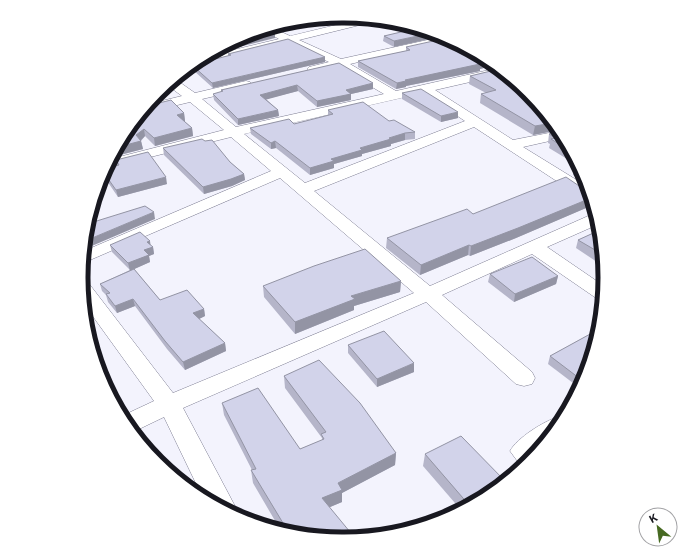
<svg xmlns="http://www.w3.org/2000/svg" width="686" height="555" viewBox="0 0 686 555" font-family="'IBM Plex Sans',sans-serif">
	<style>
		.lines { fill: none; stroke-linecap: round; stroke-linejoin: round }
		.minor-casing { stroke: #7e7e93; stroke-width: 1 }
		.minor { fill: #fff; fill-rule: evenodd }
		.wall { fill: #b5b5c9 }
		.shaded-wall { fill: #9394a4 }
		.building { fill: #d2d3ea; stroke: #9394a4 }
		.rim { fill: none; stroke: #181820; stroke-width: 5 }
	</style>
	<rect width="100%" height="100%" fill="#f3f3fd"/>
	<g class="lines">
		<defs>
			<g id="minor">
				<path d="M 365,18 L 378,19 L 376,21 L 299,40 L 341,59 L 432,39 L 436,40 L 437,42 L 436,44 L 350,64 L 396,91 L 498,68 L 505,74 L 435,90 L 513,140 L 559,131 L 563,138 L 523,147 L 588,187 L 590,195 L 584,197 L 578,195 L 474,127 L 314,191 L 430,286 L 595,213 L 599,224 L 547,247 L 604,286 L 602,300 L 596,298 L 532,254 L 442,295 L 532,372 L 535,378 L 532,384 L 524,386 L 516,384 L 426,302 L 183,408 L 236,508 L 233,514 L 203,498 L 164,417 L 133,432 L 122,416 L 154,401 L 84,304 L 82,283 L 90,285 L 173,393 L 414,293 L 280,178 L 83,263 L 84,251 L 271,171 L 231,137 L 106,168 L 111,159 L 224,130 L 190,102 L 148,112 L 143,111 L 149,104 L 182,96 L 167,85 L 175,79 L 195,93 L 246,81 L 250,82 L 252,85 L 250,88 L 202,99 L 236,127 L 384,94 L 338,67 L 313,72 L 309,71 L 307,69 L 309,67 L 329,62 L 288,43 L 196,65 L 192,64 L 204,57 L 279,39 L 263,30 L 271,27 L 290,36 ZM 423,93 L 465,121 L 305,183 L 244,134 Z"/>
				<path d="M 558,417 L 563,418 L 560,423 L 528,463 L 523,467 L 521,466 L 510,451 C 517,438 544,421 558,417 Z"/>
			</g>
		</defs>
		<use href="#minor" class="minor-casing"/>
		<use href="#minor" class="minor"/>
	</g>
	<g class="wall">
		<path d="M 418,28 L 394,47 L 383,41 L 384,36 Z"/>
		<path d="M 406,47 L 488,60 L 495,65 L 480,69 L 480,71 L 406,86 L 406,87 L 396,89 L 358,67 L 358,61 L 406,51 Z"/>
		<path d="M 228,54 L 325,57 L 325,62 L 213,88 L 193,70 L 192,65 L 228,56 Z"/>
		<path d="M 339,63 L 373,89 L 351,94 L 351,100 L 317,107 L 298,91 L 266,99 L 278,110 L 279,116 L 238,125 L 214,100 L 213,94 L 221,92 L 221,90 Z"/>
		<path d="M 495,70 L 559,130 L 533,135 L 480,103 L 481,94 L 486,93 L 469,84 L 470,76 Z"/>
		<path d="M 402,93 L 458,118 L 441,122 L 402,99 Z"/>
		<path d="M 328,110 L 389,121 L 415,132 L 415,139 L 405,140 L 391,144 L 391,146 L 362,154 L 362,156 L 334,164 L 334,168 L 310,175 L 276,148 L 271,149 L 251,134 L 250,128 L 294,124 L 328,116 Z"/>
		<path d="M 184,113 L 185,121 L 184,121 L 192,128 L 193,136 L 155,146 L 145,136 L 141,141 L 143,149 L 112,157 L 126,132 Z"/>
		<path d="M 561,132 L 585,178 L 587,184 L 573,175 L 575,166 L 577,165 L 549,148 L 550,144 L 548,143 L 549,134 Z"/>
		<path d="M 163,148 L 230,162 L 244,174 L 245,180 L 232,186 L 204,194 L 164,155 Z"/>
		<path d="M 116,160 L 167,184 L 118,197 L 103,175 L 107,168 L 117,165 Z"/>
		<path d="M 585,190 L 588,190 L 593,205 L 516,238 L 470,256 L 468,255 L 420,275 L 386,248 L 387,238 L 473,214 Z"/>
		<path d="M 600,230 L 603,266 L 576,248 L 578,240 Z"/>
		<path d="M 110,245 L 151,246 L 153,247 L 154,254 L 149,256 L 150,262 L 134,269 L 160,300 L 204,309 L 205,316 L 199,319 L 225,343 L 226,351 L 185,370 L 167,349 L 135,306 L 117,313 L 108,302 L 106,295 L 102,291 L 100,284 L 130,270 L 112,252 Z"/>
		<path d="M 490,274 L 558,276 L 556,284 L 514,302 L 488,282 Z"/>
		<path d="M 401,281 L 400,292 L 354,306 L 354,310 L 295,334 L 264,297 L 263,286 Z"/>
		<path d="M 592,333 L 577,386 L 548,364 L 550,356 Z"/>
		<path d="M 348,345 L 414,372 L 377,387 L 348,353 Z"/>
		<path d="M 284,376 L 396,453 L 395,465 L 342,493 L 342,502 L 330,507 L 292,534 L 281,531 L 253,483 L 251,470 L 252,470 L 224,415 L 222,403 L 300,449 L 322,440 L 322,438 L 285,388 Z"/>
		<path d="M 425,454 L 488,495 L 461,510 L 423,466 Z"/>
	</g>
	<g class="shaded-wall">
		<path d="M 275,33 L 275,38 L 218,52 L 217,50 L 227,45 Z"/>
		<path d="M 432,33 L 443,36 L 394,47 L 394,41 Z"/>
		<path d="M 325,57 L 325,62 L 213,88 L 212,83 Z"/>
		<path d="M 489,61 L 495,65 L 480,69 L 480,71 L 406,86 L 406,87 L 396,89 L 397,83 L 405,80 Z"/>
		<path d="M 373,83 L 373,89 L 351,94 L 351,100 L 317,107 L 317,101 L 346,90 Z"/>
		<path d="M 297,85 L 298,91 L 261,101 L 260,95 Z"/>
		<path d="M 158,92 L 162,92 L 163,99 L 150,102 Z"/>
		<path d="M 278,110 L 279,116 L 238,125 L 238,119 Z"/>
		<path d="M 458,112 L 458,118 L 441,122 L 441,116 Z"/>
		<path d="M 184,113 L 185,121 L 178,122 L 177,115 Z"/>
		<path d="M 553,123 L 559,130 L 533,135 L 535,126 Z"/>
		<path d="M 192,128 L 193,136 L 155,146 L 154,138 Z"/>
		<path d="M 144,129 L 145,136 L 139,142 L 141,141 L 143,149 L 112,157 L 118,147 L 136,135 Z"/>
		<path d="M 405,133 L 405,140 L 391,144 L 391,146 L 362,154 L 362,156 L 334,164 L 334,168 L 310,175 L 310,168 L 331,159 L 389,138 Z"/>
		<path d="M 275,141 L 276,148 L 271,149 L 271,143 Z"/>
		<path d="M 244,174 L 245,180 L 232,186 L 204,194 L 203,187 Z"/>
		<path d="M 166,177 L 167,184 L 118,197 L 116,190 Z"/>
		<path d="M 591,198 L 593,205 L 516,238 L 470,256 L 471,246 Z"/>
		<path d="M 154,212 L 155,219 L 87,248 L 85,241 Z"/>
		<path d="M 150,241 L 151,248 L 153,247 L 154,254 L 149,256 L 150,262 L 130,271 L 128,263 L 144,250 L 147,242 Z"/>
		<path d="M 469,245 L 468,255 L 420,275 L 421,265 Z"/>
		<path d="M 558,276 L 556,284 L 514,302 L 515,294 Z"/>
		<path d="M 401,281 L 400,292 L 354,306 L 354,310 L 295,334 L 295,322 L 351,296 Z"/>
		<path d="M 133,299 L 135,306 L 117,313 L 115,306 Z"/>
		<path d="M 204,309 L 205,316 L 195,321 L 193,313 Z"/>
		<path d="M 225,343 L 226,351 L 185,370 L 183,362 Z"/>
		<path d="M 414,363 L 414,372 L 377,387 L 377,379 Z"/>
		<path d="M 586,374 L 582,383 L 577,386 L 579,378 Z"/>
		<path d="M 116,399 L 118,407 L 118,408 L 114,400 Z"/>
		<path d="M 396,453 L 395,465 L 342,493 L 342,502 L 323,510 L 322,498 L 338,483 Z"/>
	</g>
	<g class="building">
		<path d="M 418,28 L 432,33 L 394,41 L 384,36 Z"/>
		<path d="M 266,29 L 275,33 L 227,45 L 243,36 Z"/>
		<path d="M 447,38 L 489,61 L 478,63 L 480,64 L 405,80 L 406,81 L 397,83 L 358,61 L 410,50 L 406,47 Z"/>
		<path d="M 288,39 L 325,57 L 212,83 L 192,65 L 231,55 L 228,54 Z"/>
		<path d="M 339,63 L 373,83 L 346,90 L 351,94 L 317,101 L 297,85 L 260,95 L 278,110 L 238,119 L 213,94 L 223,91 L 221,90 Z"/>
		<path d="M 495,70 L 512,80 L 528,93 L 553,123 L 535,126 L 481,94 L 496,90 L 470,76 Z"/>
		<path d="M 421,89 L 458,112 L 441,116 L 402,93 Z"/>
		<path d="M 171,100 L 184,113 L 177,115 L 192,128 L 154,138 L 144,129 L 136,135 L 141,141 L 118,147 L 126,132 L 147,106 Z"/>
		<path d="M 363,102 L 389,121 L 394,120 L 415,132 L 405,133 L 389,138 L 391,139 L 360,148 L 362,150 L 331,159 L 334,161 L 310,168 L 275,141 L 271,143 L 250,128 L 289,119 L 294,124 L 333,114 L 328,110 Z"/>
		<path d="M 560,132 L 561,132 L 570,151 L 551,139 L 556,138 L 549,134 Z"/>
		<path d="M 202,139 L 205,141 L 212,140 L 230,162 L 244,174 L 231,179 L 203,187 L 163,148 Z"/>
		<path d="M 148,152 L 166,177 L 116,190 L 104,173 L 107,168 L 119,165 L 116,160 Z"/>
		<path d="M 578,165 L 580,169 L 575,166 Z"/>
		<path d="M 566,177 L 585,190 L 588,190 L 591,198 L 518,228 L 471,246 L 469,245 L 421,265 L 387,238 L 467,209 L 473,214 Z"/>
		<path d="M 145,206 L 154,212 L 85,241 L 87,224 Z"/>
		<path d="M 600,230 L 602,254 L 578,240 Z"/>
		<path d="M 140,232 L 150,241 L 147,242 L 153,247 L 144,250 L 149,255 L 128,263 L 110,245 Z"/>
		<path d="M 365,249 L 401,281 L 351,296 L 355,299 L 295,322 L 263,286 L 314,266 Z"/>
		<path d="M 532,257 L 558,276 L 515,294 L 490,274 Z"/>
		<path d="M 134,269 L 160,300 L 187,290 L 204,309 L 193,313 L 225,343 L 183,362 L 165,341 L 133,299 L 115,306 L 106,294 L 110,293 L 100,284 Z"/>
		<path d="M 384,331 L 414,363 L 377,379 L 348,345 Z"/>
		<path d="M 592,333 L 597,337 L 586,374 L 579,378 L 550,356 Z"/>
		<path d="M 319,360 L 360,403 L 396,453 L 338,483 L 342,490 L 322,498 L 355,538 L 343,539 L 292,534 L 289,533 L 251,470 L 256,469 L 222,403 L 258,388 L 300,449 L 324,439 L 321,434 L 326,432 L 284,376 Z"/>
		<path d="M 102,379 L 116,399 L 114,400 Z"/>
		<path d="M 461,436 L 505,481 L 488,495 L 469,505 L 425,454 Z"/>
	</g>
	<path d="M0 0H686V555H0ZM342 23H344A254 254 0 0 1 598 277V278A254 254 0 0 1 344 532H342A254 254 0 0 1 88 278V277A254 254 0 0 1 342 23Z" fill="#fff" fill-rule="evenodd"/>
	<path class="rim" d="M342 23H344A254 254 0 0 1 598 277V278A254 254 0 0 1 344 532H342A254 254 0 0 1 88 278V277A254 254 0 0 1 342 23Z"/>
	<g transform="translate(658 527) rotate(331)"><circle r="19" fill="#ffffff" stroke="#a3a3a6"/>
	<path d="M0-3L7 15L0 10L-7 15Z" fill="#476a22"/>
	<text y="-6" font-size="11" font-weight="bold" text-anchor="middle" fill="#181820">K</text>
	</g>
</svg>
